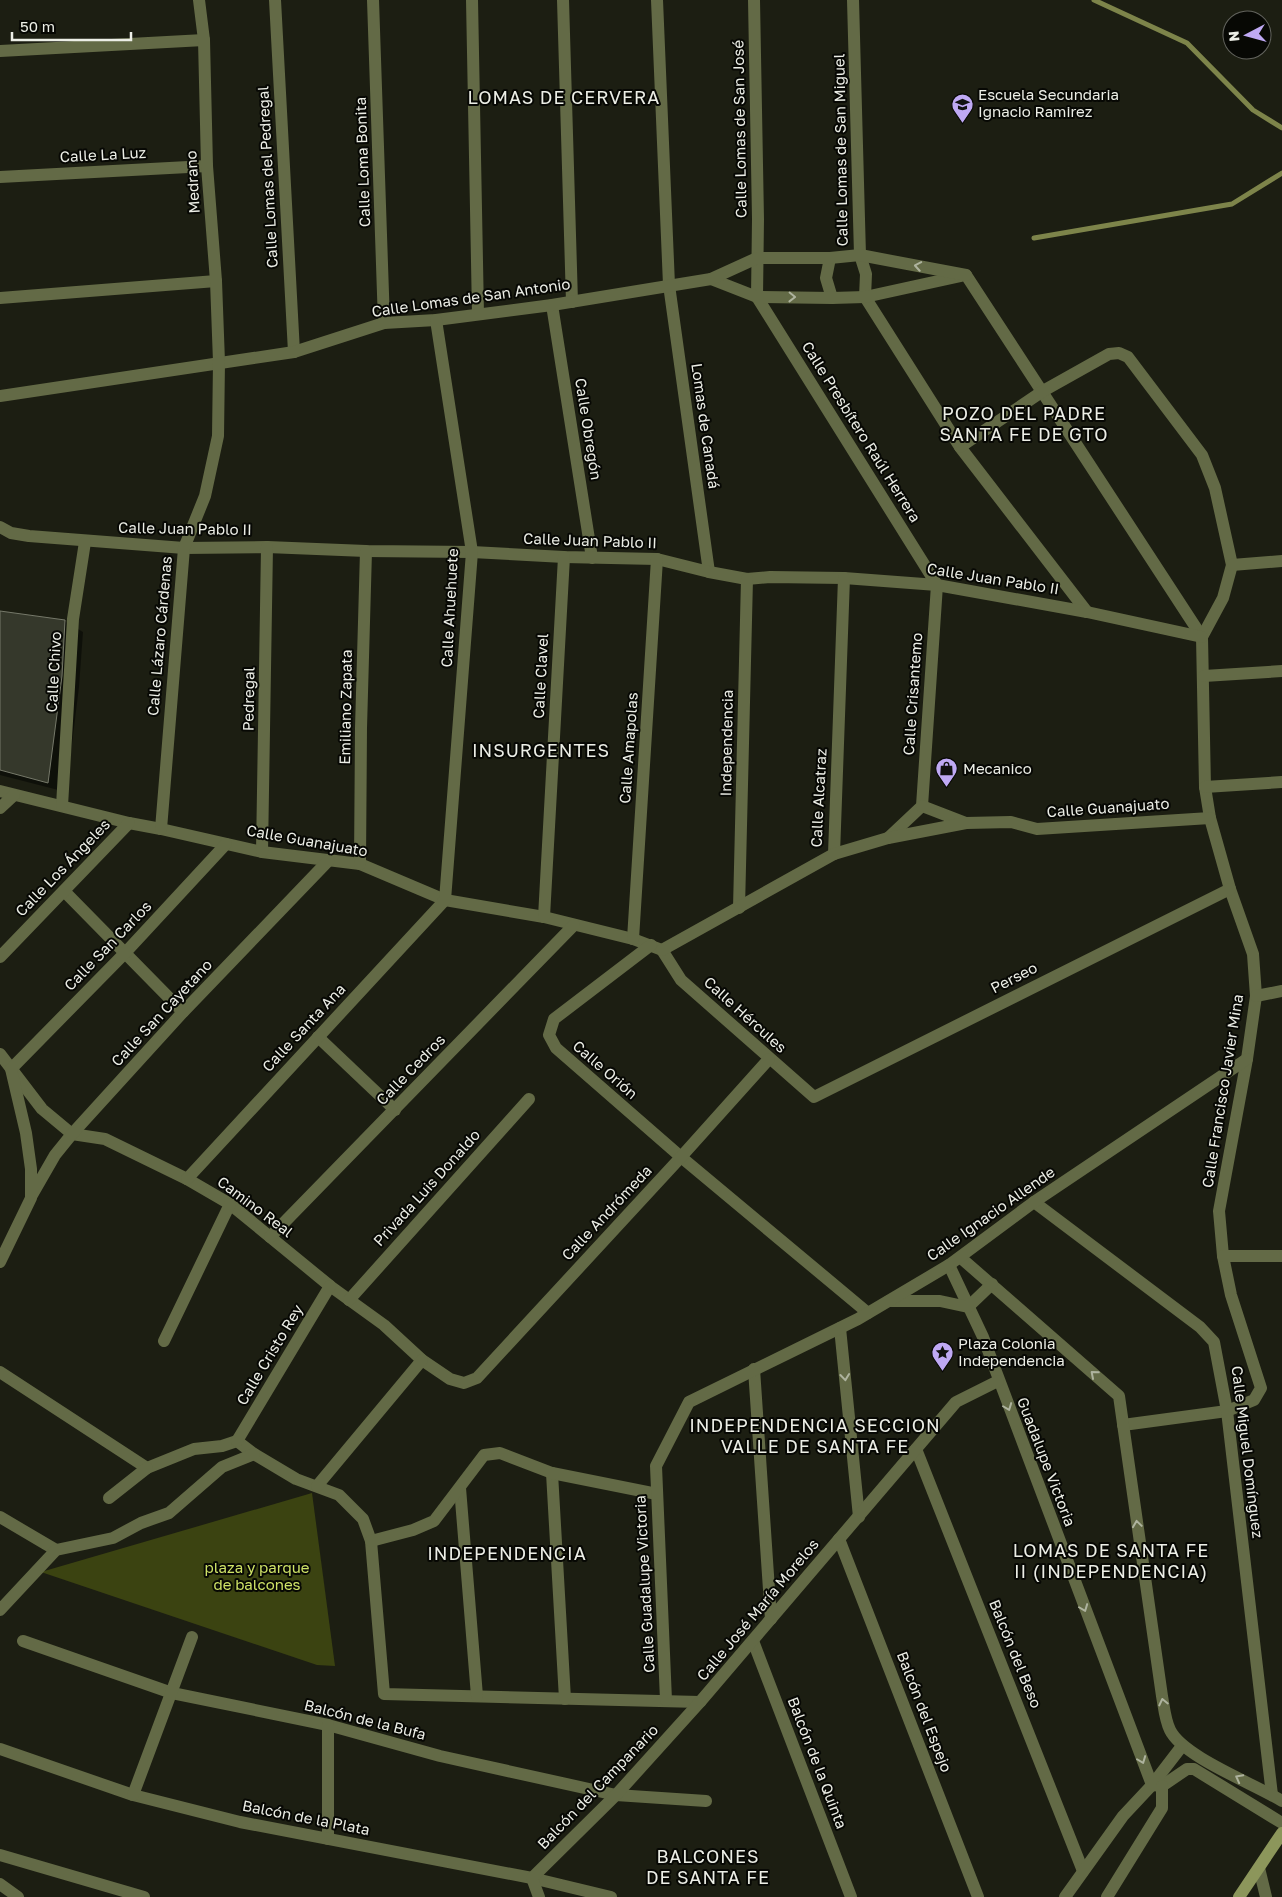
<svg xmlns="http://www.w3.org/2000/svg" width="1282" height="1897" viewBox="0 0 1282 1897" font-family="'Golos Text',sans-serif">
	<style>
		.green { fill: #3b4311 }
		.shadow { fill: #0007 }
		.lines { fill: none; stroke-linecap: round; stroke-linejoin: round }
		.stream { stroke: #7d844a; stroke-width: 5 }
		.building { fill: #35382b; stroke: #76796a }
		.street { stroke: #636a46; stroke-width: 12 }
		.secondary { stroke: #8c965b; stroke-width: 12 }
		.oneway { stroke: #aeb39e }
		.labels { text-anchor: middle; stroke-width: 4; stroke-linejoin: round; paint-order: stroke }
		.poi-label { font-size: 15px; fill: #eceee6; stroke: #070804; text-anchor: start }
		.street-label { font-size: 15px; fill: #eceee6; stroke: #070804 }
		.park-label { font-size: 15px; fill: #cfe367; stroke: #070804 }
		.quarter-label { font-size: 18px; letter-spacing: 1px; fill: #eceee6; stroke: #070804 }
	</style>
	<rect width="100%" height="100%" fill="#1c1e12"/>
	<path class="green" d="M 312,1493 L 335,1666 L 317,1665 L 41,1572 Z"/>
	<path class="shadow" d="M 0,613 L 64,621 L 83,632 L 79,687 L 66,792 L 0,775 Z"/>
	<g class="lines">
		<g class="stream">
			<path d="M 1094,0 L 1187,43 L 1253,110 L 1282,128"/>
			<path d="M 1034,238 L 1232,204 L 1282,173"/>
		</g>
	</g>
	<path class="building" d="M 0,611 L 65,620 L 62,676 L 48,783 L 0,770 Z"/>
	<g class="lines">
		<g class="street">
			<path d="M 275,0 L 294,352"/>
			<path d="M 373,0 L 384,323"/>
			<path d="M 472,0 L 478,314"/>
			<path d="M 563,0 L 572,302"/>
			<path d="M 657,0 L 669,285 L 709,572"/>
			<path d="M 754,0 L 758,219 L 757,297 L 937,585 L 922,806 L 888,838"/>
			<path d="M 853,0 L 860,255 L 866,274 L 865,297 L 960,447 L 1087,612"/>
			<path d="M 0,51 L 204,40"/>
			<path d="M 0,177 L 207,166"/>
			<path d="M 830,258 L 826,278 L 832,298"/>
			<path d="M 966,275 L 1202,637"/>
			<path d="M 711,279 L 757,297 L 832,298 L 865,297 L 961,276"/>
			<path d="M 0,298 L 216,281"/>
			<path d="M 552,305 L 592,558"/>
			<path d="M 0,396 L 294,352 L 384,323 L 436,320 L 552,305 L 711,279 L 757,258 L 830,258 L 860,255 L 966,275"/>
			<path d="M 960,447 L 1043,391 L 1109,354 L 1119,353 L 1128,357 L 1202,455 L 1215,488 L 1232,565 L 1223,598 L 1202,637 L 1205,787 L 1210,818 L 1230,889 L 1253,954 L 1256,996 L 1247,1059 L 1219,1211 L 1223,1256 L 1231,1295 L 1261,1388 L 1254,1400 L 1227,1411 L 1123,1425"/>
			<path d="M 0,527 L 11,533 L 29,536 L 184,548 L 267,547 L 366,551 L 472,552 L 564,557 L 657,559 L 709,572 L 747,579 L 770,577 L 844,578 L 937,585 L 1087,612 L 1202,637"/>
			<path d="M 1232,565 L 1282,561"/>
			<path d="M 1204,676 L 1282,671"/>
			<path d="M 1205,787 L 1282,782"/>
			<path d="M 0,791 L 129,823 L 161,829 L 262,852 L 360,864 L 445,900 L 544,917 L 633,939 L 662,950"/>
			<path d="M 62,806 L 73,619 L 85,542"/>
			<path d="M 922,806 L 966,823"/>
			<path d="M 0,808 L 14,795"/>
			<path d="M 161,829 L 184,548 L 205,496 L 218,436 L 219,362 L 216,281 L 207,166 L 204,40 L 199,0"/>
			<path d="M 262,852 L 267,547"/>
			<path d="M 834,854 L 844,578"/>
			<path d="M 360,864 L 361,728 L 366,551"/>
			<path d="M 64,891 L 183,1012"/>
			<path d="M 739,908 L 747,579"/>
			<path d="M 544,917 L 564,557"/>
			<path d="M 633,939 L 657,559"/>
			<path d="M 651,945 L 554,1019 L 549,1035 L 556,1048 L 681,1157 L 868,1313"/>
			<path d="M 662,950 L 681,980 L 814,1097 L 1230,889"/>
			<path d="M 662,950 L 834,854 L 888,838 L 966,823 L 1011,822 L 1037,829 L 1210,818"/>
			<path d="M 0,957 L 129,823"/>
			<path d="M 1256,996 L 1282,991"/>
			<path d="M 318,1037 L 395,1110"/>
			<path d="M 0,1054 L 42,1109 L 72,1134 L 105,1139 L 187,1179 L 230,1204 L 330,1286 L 384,1325 L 422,1360 L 450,1379 L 464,1383 L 477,1378 L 681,1157 L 769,1059"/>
			<path d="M 187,1179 L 445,900 L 472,552 L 436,320"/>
			<path d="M 32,1195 L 55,1155 L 72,1134 L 183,1012 L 329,860"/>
			<path d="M 1034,1202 L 1200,1327 L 1214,1342 L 1227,1411 L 1272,1795"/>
			<path d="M 270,1237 L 574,925"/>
			<path d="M 1223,1256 L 1282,1256"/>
			<path d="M 961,1258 L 1119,1396 L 1162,1696 C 1164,1707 1165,1720 1170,1730 C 1183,1757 1255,1784 1282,1801"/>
			<path d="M 0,1262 L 31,1198 L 31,1169 L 26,1133 L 11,1069 L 125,953 L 226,844"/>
			<path d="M 949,1265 L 983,1337 L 1152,1785 L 1162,1786"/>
			<path d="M 349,1300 L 529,1099"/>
			<path d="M 889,1301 L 940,1301 L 968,1307 L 992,1284"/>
			<path d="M 840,1328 L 859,1517"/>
			<path d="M 164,1341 L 230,1204"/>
			<path d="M 754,1369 L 771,1619"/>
			<path d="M 0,1372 L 147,1468 L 194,1449 L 222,1446 L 237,1441"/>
			<path d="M 237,1441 L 254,1454 L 296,1479 L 339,1495 L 363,1519 L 371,1541 L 384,1694 L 700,1702"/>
			<path d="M 237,1441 L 330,1286"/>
			<path d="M 916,1449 L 1083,1871"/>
			<path d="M 552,1473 L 565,1699"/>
			<path d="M 317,1486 L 422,1360"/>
			<path d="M 460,1488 L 477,1696"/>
			<path d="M 109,1498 L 147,1468"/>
			<path d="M 0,1517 L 56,1550"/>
			<path d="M 839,1539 L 978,1897"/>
			<path d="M 371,1541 L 413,1530 L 434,1521 L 484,1455 L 500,1453 L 552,1473 L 657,1494"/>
			<path d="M 0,1610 L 56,1550 L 113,1538 L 141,1523 L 169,1513 L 222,1467 L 254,1454"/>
			<path d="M 23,1641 L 172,1693 L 328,1725 L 440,1756 L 616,1795 L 706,1801"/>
			<path d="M 753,1641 L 851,1897"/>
			<path d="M 666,1700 L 656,1466 L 689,1402 L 858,1319 L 949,1265 L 1034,1202 L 1247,1059"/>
			<path d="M 328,1725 L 328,1839"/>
			<path d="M 0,1749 L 133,1795 L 240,1822 L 532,1878 L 611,1897"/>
			<path d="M 1162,1786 L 1187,1769 L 1194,1769 L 1282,1823"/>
			<path d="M 133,1795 L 192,1637"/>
			<path d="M 0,1855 L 144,1897"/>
			<path d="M 1259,1868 L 1266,1897"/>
			<path d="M 0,1884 L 18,1897"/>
			<path d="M 539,1897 L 532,1878 L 616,1795 L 700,1702 L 956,1402 L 998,1381"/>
			<path d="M 1065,1897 L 1123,1816 L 1152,1785 L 1182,1746"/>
			<path d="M 1107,1897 L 1162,1808 L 1162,1786"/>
		</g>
		<path class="secondary" d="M 1239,1897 L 1282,1833"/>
	</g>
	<defs><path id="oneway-chevron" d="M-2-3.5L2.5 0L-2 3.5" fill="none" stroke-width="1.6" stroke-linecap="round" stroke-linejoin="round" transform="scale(1.25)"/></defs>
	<g class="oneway">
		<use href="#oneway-chevron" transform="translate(918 266) rotate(-170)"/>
		<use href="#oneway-chevron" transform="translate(792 297) rotate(1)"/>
		<use href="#oneway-chevron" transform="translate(1094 1374) rotate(-139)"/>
		<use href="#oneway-chevron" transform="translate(845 1377) rotate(84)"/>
		<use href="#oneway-chevron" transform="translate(1008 1407) rotate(69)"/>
		<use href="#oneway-chevron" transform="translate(1137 1524) rotate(-98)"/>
		<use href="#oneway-chevron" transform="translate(1084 1608) rotate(69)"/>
		<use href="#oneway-chevron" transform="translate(1163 1702) rotate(-103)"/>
		<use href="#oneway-chevron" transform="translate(1142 1760) rotate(69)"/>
		<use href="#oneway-chevron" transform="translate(1239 1778) rotate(-152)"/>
	</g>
	<defs>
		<symbol id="school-pin" viewBox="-11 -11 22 30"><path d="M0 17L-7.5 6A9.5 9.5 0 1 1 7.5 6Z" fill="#bfa9f4" stroke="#070804"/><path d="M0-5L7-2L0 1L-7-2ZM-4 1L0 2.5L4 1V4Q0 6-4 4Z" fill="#111"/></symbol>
		<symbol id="shop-pin" viewBox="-11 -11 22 30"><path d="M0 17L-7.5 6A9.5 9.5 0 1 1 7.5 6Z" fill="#bfa9f4" stroke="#070804"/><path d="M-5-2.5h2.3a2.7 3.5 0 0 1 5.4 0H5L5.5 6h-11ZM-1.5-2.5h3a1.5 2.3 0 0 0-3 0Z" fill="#111"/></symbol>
		<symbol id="sight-pin" viewBox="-11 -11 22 30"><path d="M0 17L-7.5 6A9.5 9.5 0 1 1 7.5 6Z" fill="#bfa9f4" stroke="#070804"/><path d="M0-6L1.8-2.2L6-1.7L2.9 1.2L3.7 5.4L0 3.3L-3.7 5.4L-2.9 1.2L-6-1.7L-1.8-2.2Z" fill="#111"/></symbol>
	</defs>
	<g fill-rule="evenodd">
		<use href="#school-pin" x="950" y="92" width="25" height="34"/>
		<use href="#shop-pin" x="934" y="756" width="25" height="34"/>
		<use href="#sight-pin" x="930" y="1340" width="25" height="34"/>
	</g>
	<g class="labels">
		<g class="poi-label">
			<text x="978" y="100">Escuela Secundaria<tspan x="978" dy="17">Ignacio Ramirez</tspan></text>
			<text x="963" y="774">Mecanico</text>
			<text x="958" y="1349">Plaza Colonia<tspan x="958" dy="17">Independencia</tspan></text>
		</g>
		<g class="street-label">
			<text transform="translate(740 129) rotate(-91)" y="5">Calle Lomas de San José</text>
			<text transform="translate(841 150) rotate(-91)" y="5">Calle Lomas de San Miguel</text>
			<text transform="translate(103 155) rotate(-3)" y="5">Calle La Luz</text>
			<text transform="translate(363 162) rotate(-92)" y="5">Calle Loma Bonita</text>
			<text transform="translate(268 177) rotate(-93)" y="5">Calle Lomas del Pedregal</text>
			<text transform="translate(193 182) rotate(-93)" y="5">Medrano</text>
			<text transform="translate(471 298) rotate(-8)" y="5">Calle Lomas de San Antonio</text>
			<text transform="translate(705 426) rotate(82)" y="5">Lomas de Canadá</text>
			<text transform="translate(588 429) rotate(81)" y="5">Calle Obregón</text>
			<text transform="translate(861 432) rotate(58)" y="5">Calle Presbítero Raúl Herrera</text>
			<text transform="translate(185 529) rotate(1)" y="5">Calle Juan Pablo II</text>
			<text transform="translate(590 541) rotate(2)" y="5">Calle Juan Pablo II</text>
			<text transform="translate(993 579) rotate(9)" y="5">Calle Juan Pablo II</text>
			<text transform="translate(450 608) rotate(-87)" y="5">Calle Ahuehuete</text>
			<text transform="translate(160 636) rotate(-85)" y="5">Calle Lázaro Cárdenas</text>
			<text transform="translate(54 672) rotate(-87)" y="5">Calle Chivo</text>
			<text transform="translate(541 676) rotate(-87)" y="5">Calle Clavel</text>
			<text transform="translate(913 694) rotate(-86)" y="5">Calle Crisantemo</text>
			<text transform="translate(249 699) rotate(-89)" y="5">Pedregal</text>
			<text transform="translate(346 707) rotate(-89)" y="5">Emiliano Zapata</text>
			<text transform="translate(727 743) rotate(-89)" y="5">Independencia</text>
			<text transform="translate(629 748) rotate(-86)" y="5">Calle Amapolas</text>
			<text transform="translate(819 798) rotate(-87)" y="5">Calle Alcatraz</text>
			<text transform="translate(1108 808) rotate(-4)" y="5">Calle Guanajuato</text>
			<text transform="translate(307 841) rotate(10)" y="5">Calle Guanajuato</text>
			<text transform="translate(63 868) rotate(-46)" y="5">Calle Los Ángeles</text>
			<text transform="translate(108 946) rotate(-46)" y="5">Calle San Carlos</text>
			<text transform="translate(1014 978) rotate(-27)" y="5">Perseo</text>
			<text transform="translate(162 1013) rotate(-47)" y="5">Calle San Cayetano</text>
			<text transform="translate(745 1015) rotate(42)" y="5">Calle Hércules</text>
			<text transform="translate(304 1028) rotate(-47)" y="5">Calle Santa Ana</text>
			<text transform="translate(411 1070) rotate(-46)" y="5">Calle Cedros</text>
			<text transform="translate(605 1070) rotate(41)" y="5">Calle Orión</text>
			<text transform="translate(1223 1091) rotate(-81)" y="5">Calle Francisco Javier Mina</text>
			<text transform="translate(427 1188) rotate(-48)" y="5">Privada Luis Donaldo</text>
			<text transform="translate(255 1207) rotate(37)" y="5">Camino Real</text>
			<text transform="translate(607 1213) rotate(-47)" y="5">Calle Andrómeda</text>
			<text transform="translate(991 1214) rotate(-35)" y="5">Calle Ignacio Allende</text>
			<text transform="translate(270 1355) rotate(-59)" y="5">Calle Cristo Rey</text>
			<text transform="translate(1247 1452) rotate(83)" y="5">Calle Miguel Domínguez</text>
			<text transform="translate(1046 1462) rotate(69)" y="5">Guadalupe Victoria</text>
			<text transform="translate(645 1584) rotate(-93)" y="5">Calle Guadalupe Victoria</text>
			<text transform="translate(758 1610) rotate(-50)" y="5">Calle José María Morelos</text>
			<text transform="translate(1015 1654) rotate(68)" y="5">Balcón del Beso</text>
			<text transform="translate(924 1712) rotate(69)" y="5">Balcón del Espejo</text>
			<text transform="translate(365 1720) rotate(14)" y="5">Balcón de la Bufa</text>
			<text transform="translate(817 1763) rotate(69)" y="5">Balcón de la Quinta</text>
			<text transform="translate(598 1787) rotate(-46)" y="5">Balcón del Campanario</text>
			<text transform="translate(306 1818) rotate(11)" y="5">Balcón de la Plata</text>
		</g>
		<g class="park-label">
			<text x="257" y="1573">plaza y parque<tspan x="257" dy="17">de balcones</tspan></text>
		</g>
		<g class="quarter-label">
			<text x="564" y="104">LOMAS DE CERVERA</text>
			<text x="1024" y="420">POZO DEL PADRE<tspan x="1024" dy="21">SANTA FE DE GTO</tspan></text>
			<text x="541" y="757">INSURGENTES</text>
			<text x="815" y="1432">INDEPENDENCIA SECCION<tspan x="815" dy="21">VALLE DE SANTA FE</tspan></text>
			<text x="1111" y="1557">LOMAS DE SANTA FE<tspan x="1111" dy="21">II (INDEPENDENCIA)</tspan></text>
			<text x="507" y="1560">INDEPENDENCIA</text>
			<text x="708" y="1863">BALCONES<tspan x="708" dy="21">DE SANTA FE</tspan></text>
		</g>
	</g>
	<g transform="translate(1247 35) rotate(264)"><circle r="24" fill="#070804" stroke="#63645e"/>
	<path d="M0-4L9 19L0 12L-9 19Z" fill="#bfa9f4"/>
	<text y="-8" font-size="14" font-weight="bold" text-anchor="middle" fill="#eceee6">N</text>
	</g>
	<path d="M12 32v8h119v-8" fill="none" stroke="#eceee6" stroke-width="2.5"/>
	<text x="20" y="32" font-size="15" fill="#eceee6" stroke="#070804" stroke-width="4" paint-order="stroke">50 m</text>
</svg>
